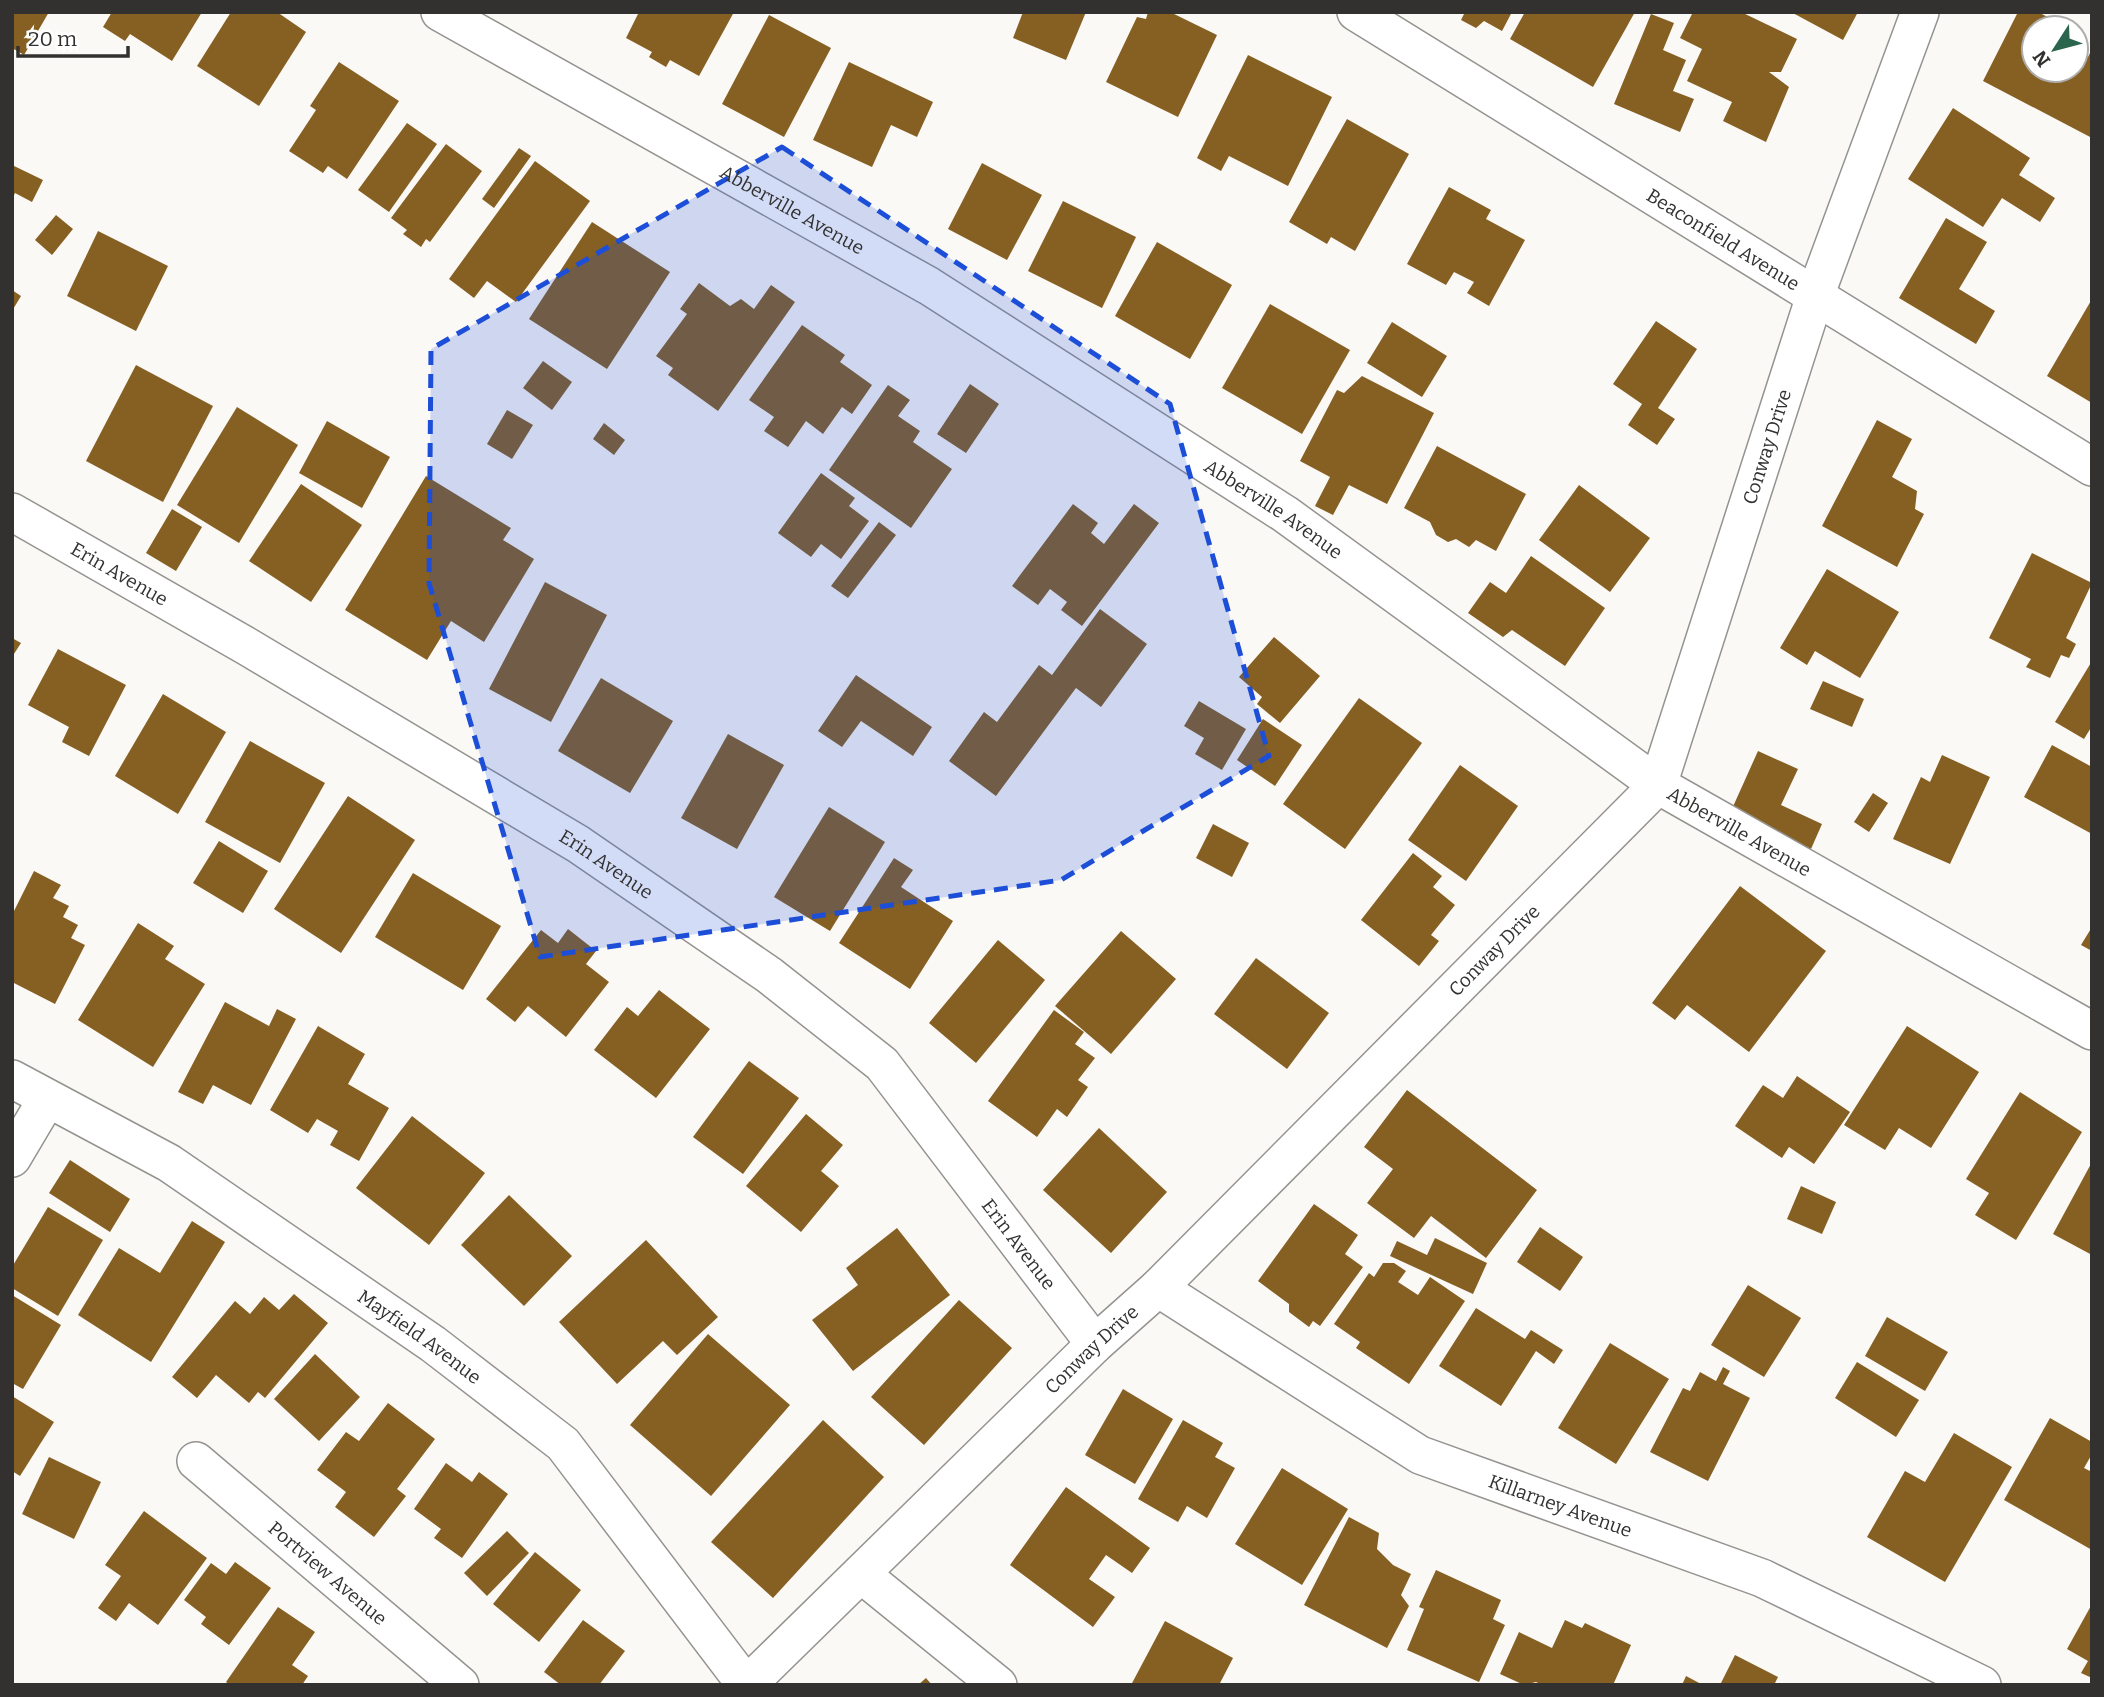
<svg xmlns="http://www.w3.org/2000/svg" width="2104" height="1697" viewBox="0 0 2104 1697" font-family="Bitter,serif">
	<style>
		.building { fill: #866023 }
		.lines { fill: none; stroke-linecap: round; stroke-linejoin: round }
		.minor-casing { stroke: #959390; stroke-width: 40 }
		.minor { stroke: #fff; stroke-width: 37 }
		.marked { fill: #1d4ed8; fill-opacity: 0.2; stroke: #1d4ed8; stroke-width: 5; stroke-dasharray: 14 9; stroke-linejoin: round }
		.labels { text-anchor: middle; stroke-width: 7; stroke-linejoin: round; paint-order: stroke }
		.street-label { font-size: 19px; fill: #323130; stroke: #fff }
	</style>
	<rect width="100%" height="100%" fill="#fbf9f6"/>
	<g class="building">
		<path d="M 12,12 L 49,12 L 24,55 L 12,48 Z"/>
		<path d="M 112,12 L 202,12 L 172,61 L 130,34 L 125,41 L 103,27 Z"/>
		<path d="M 231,12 L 277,12 L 306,32 L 259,106 L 197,66 Z"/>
		<path d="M 639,12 L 734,12 L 699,76 L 670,60 L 666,67 L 649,57 L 652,52 L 626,38 Z"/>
		<path d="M 1023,12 L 1086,12 L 1066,60 L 1013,38 Z"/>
		<path d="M 1148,12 L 1170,12 L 1217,35 L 1178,117 L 1106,82 L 1137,17 L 1146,19 Z"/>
		<path d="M 1465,12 L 1512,12 L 1502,31 L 1484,21 L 1476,28 L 1461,20 Z"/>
		<path d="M 1525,12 L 1635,12 L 1593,87 L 1510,39 Z"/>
		<path d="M 1693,12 L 1741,12 L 1797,39 L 1781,72 L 1769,72 L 1789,87 L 1766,142 L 1723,121 L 1732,102 L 1687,81 L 1702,49 L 1680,38 Z"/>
		<path d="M 1791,12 L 1858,12 L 1843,40 Z"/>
		<path d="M 2018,12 L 2038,12 L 2059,23 L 2056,28 L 2034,28 L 2034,70 L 2076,70 L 2076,50 L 2088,57 L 2092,49 L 2092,138 L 1983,81 Z"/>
		<path d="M 1651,14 L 1674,23 L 1663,50 L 1686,60 L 1673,91 L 1694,99 L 1680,132 L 1614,104 Z"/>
		<path d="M 769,15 L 831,48 L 784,137 L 722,104 Z"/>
		<path d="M 1248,55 L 1332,97 L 1288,186 L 1229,156 L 1221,171 L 1197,158 Z"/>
		<path d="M 339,62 L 399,101 L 347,179 L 328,166 L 323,173 L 289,151 L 316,110 L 310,106 Z"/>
		<path d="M 849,62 L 933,102 L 917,137 L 891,125 L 872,167 L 813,140 Z"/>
		<path d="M 1953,108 L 2030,158 L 2019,175 L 2055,198 L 2040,222 L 2002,198 L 1983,227 L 1908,179 Z"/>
		<path d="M 1347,119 L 1409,154 L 1355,251 L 1331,237 L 1327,244 L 1289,222 Z"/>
		<path d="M 407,123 L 437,144 L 389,212 L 358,190 Z"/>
		<path d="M 446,144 L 482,171 L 430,242 L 426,239 L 421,247 L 403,234 L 407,230 L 391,218 Z"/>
		<path d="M 519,148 L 531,156 L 494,208 L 482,199 Z"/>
		<path d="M 535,161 L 590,201 L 516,302 L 487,281 L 474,298 L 449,279 Z"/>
		<path d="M 982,163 L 1042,195 L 1007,260 L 948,229 Z"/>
		<path d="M 12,165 L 43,180 L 32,202 L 15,193 L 12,199 Z"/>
		<path d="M 1449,187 L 1491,210 L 1486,219 L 1525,240 L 1489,306 L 1467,293 L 1474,282 L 1454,272 L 1446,285 L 1407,264 Z"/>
		<path d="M 1063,201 L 1136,237 L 1102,308 L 1028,271 Z"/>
		<path d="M 56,215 L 73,229 L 52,255 L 35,240 Z"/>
		<path d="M 1946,218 L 1987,242 L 1959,289 L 1995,311 L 1976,344 L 1899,298 Z"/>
		<path d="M 592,222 L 670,272 L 607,369 L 529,319 Z"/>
		<path d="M 98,231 L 168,266 L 136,331 L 67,296 Z"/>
		<path d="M 1157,242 L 1232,285 L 1190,359 L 1115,316 Z"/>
		<path d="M 699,283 L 730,306 L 741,299 L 754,309 L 771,285 L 795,302 L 718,411 L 668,375 L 673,368 L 656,356 L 687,314 L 680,309 Z"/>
		<path d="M 12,290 L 21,296 L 12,311 Z"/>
		<path d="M 2092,299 L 2092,403 L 2047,376 Z"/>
		<path d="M 1270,304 L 1350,350 L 1302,434 L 1222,388 Z"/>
		<path d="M 1656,321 L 1697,349 L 1658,408 L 1675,419 L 1657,445 L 1628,425 L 1642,404 L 1613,384 Z"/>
		<path d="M 1392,322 L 1447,356 L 1422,397 L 1367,363 Z"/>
		<path d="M 802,325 L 845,355 L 840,362 L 872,385 L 852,414 L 842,407 L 823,434 L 806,421 L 788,447 L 764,431 L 774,417 L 749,400 Z"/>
		<path d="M 543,361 L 572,382 L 552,410 L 523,388 Z"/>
		<path d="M 136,365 L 213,406 L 163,502 L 86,461 Z"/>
		<path d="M 1362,376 L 1434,413 L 1387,504 L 1349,485 L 1333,515 L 1315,506 L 1330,477 L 1300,461 L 1337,390 L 1344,393 Z"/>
		<path d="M 970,384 L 999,404 L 966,453 L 937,434 Z"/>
		<path d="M 888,385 L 910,400 L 898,416 L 920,431 L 913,442 L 952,469 L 911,528 L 829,470 Z"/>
		<path d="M 237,407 L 298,445 L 239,543 L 177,505 Z"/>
		<path d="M 507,410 L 533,425 L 512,459 L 487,444 Z"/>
		<path d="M 1877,420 L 1912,439 L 1892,477 L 1917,491 L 1915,509 L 1924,514 L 1897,567 L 1822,526 Z"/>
		<path d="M 327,421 L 390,457 L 362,508 L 299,473 Z"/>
		<path d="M 604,423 L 625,440 L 614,455 L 593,439 Z"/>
		<path d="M 1437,446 L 1526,494 L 1496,551 L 1476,540 L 1469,547 L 1456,539 L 1448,542 L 1436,535 L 1430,522 L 1404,508 Z"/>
		<path d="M 821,473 L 855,498 L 849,506 L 869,521 L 841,559 L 821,544 L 811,557 L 778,533 Z"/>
		<path d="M 426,476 L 511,528 L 503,540 L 534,559 L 484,642 L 451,621 L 427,660 L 345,610 Z"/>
		<path d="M 301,484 L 362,525 L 311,602 L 249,561 Z"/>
		<path d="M 1579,485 L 1650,538 L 1610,592 L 1539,540 Z"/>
		<path d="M 1073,504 L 1098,523 L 1091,533 L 1104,544 L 1134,504 L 1159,523 L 1082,626 L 1061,610 L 1067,602 L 1050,589 L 1038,605 L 1012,586 Z"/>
		<path d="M 172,509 L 202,527 L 176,571 L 146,553 Z"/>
		<path d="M 879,522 L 896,535 L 848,598 L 831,586 Z"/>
		<path d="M 2032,553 L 2092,583 L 2066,638 L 2076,644 L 2069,658 L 2061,655 L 2050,678 L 2026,667 L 2031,659 L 1989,638 Z"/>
		<path d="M 1531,556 L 1605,608 L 1565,666 L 1512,630 L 1503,637 L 1468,613 L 1490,582 L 1506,593 Z"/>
		<path d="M 1827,569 L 1899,612 L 1860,678 L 1815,651 L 1807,665 L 1780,648 Z"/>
		<path d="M 545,582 L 607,615 L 551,722 L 489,689 Z"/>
		<path d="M 1100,609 L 1147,644 L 1101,707 L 1076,688 L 996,796 L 949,761 L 984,712 L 997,722 L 1039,665 L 1052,675 Z"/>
		<path d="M 1274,637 L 1320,676 L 1280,723 L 1257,704 L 1262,697 L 1239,677 Z"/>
		<path d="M 12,638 L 21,643 L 12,657 Z"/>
		<path d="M 58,649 L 126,685 L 89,756 L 62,742 L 69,727 L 28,705 Z"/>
		<path d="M 2092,661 L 2092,726 L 2084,739 L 2055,722 Z"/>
		<path d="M 856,675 L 932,727 L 913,756 L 861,721 L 842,747 L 818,731 Z"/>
		<path d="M 601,678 L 673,721 L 630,793 L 558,751 Z"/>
		<path d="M 1823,681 L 1864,699 L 1852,727 L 1810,709 Z"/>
		<path d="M 163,694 L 226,732 L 178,814 L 115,776 Z"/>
		<path d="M 1359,698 L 1422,743 L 1345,849 L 1283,804 Z"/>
		<path d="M 1199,701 L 1246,729 L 1222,770 L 1195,754 L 1204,738 L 1184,726 Z"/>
		<path d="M 1263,719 L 1302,745 L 1275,786 L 1237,760 Z"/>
		<path d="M 728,734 L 784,765 L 737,849 L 681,818 Z"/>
		<path d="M 250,741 L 325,783 L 280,863 L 205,822 Z"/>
		<path d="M 2052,745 L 2092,767 L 2092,834 L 2024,797 Z"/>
		<path d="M 1758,751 L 1798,769 L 1781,805 L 1822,824 L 1811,849 L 1731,811 Z"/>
		<path d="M 1942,755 L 1990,777 L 1950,864 L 1893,839 L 1921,777 L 1930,782 Z"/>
		<path d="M 1460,765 L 1518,806 L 1466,881 L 1408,840 Z"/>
		<path d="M 1873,793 L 1888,803 L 1869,832 L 1854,822 Z"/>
		<path d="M 348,796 L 415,840 L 341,953 L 274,909 Z"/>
		<path d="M 829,807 L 885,842 L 830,931 L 774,897 Z"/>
		<path d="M 1213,824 L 1249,843 L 1232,877 L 1196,858 Z"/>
		<path d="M 219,841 L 268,871 L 243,913 L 193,883 Z"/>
		<path d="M 1413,853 L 1442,876 L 1433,887 L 1455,905 L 1431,935 L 1439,941 L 1419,966 L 1361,920 Z"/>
		<path d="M 894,858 L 913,870 L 901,887 L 953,921 L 910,989 L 839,943 Z"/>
		<path d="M 34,871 L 61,885 L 53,898 L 69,906 L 63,917 L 78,925 L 71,938 L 85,945 L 55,1004 L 12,982 L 12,915 Z"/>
		<path d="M 413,873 L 501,926 L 463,990 L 375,937 Z"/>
		<path d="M 1740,886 L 1826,951 L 1749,1052 L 1687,1005 L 1675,1020 L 1652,1003 Z"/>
		<path d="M 138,923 L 174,946 L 165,959 L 205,984 L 153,1067 L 78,1020 Z"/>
		<path d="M 2092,927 L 2092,951 L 2081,945 Z"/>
		<path d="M 568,929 L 596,951 L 586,964 L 609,982 L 566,1037 L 528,1006 L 515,1022 L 486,999 L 541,930 L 558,943 Z"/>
		<path d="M 1121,931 L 1176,979 L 1111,1054 L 1055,1006 Z"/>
		<path d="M 998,940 L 1045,980 L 976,1063 L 929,1023 Z"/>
		<path d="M 1256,958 L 1329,1013 L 1287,1069 L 1214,1014 Z"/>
		<path d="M 659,990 L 710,1029 L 656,1098 L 594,1050 L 627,1007 L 638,1016 Z"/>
		<path d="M 225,1002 L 269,1026 L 277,1009 L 296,1019 L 251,1105 L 213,1085 L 203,1104 L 178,1092 Z"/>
		<path d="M 1054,1010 L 1084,1032 L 1075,1044 L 1095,1058 L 1078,1080 L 1088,1087 L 1067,1117 L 1057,1109 L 1037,1137 L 988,1101 Z"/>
		<path d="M 318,1026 L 365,1054 L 348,1084 L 389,1108 L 359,1161 L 330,1145 L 338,1131 L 317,1119 L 308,1133 L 270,1110 Z"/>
		<path d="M 1907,1026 L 1979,1072 L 1931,1148 L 1899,1128 L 1885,1150 L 1844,1125 Z"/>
		<path d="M 749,1061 L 799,1098 L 743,1174 L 693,1137 Z"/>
		<path d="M 1797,1076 L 1850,1112 L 1814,1164 L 1789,1147 L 1782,1158 L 1735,1126 L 1763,1085 L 1783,1098 Z"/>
		<path d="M 1407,1090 L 1537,1190 L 1486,1258 L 1431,1216 L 1414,1238 L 1367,1203 L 1393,1169 L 1364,1147 Z"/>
		<path d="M 2020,1092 L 2082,1132 L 2016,1240 L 1975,1215 L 1989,1193 L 1966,1179 Z"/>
		<path d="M 806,1114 L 843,1145 L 821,1171 L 839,1186 L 801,1232 L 746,1186 Z"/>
		<path d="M 412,1116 L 485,1173 L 429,1245 L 356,1188 Z"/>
		<path d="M 1099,1128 L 1167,1192 L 1111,1253 L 1043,1190 Z"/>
		<path d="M 70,1160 L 130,1199 L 110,1232 L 49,1193 Z"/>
		<path d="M 2092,1162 L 2092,1255 L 2053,1234 Z"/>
		<path d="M 1801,1186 L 1836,1202 L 1822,1234 L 1787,1219 Z"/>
		<path d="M 509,1195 L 572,1256 L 524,1306 L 461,1245 Z"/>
		<path d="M 1314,1204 L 1358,1235 L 1345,1254 L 1363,1267 L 1320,1326 L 1313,1321 L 1309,1327 L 1289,1312 L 1289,1304 L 1258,1281 Z"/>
		<path d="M 48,1207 L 103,1240 L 58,1316 L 12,1288 L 12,1267 Z"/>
		<path d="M 192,1221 L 225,1242 L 151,1362 L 78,1315 L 119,1248 L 160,1273 Z"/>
		<path d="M 1540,1227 L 1583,1257 L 1560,1291 L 1517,1262 Z"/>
		<path d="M 897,1228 L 950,1295 L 853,1371 L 812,1320 L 858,1285 L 846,1268 Z"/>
		<path d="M 1435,1238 L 1487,1263 L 1473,1294 L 1390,1256 L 1397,1241 L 1427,1255 Z"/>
		<path d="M 646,1240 L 718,1317 L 677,1355 L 663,1341 L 617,1384 L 559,1322 Z"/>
		<path d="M 1383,1263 L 1394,1263 L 1406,1271 L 1398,1282 L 1418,1295 L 1430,1277 L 1465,1301 L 1409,1384 L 1356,1348 L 1360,1342 L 1334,1324 L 1369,1273 L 1374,1277 Z"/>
		<path d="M 1748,1285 L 1801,1318 L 1764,1377 L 1711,1345 Z"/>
		<path d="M 294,1294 L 328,1323 L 265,1398 L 258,1392 L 249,1403 L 216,1375 L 197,1398 L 172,1377 L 235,1301 L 250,1314 L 264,1297 L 279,1310 Z"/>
		<path d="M 12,1295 L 61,1325 L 23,1389 L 12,1383 Z"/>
		<path d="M 959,1300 L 1012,1348 L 924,1445 L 871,1397 Z"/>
		<path d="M 1476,1308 L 1525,1339 L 1531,1330 L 1563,1350 L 1554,1364 L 1536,1351 L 1501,1406 L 1439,1366 Z"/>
		<path d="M 1887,1317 L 1948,1352 L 1925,1391 L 1865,1356 Z"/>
		<path d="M 708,1334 L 790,1405 L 711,1496 L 630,1425 Z"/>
		<path d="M 1610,1343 L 1669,1379 L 1616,1464 L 1558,1428 Z"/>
		<path d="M 315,1354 L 360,1397 L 319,1441 L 274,1399 Z"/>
		<path d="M 1857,1362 L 1919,1400 L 1896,1437 L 1835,1398 Z"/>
		<path d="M 1723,1367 L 1730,1371 L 1723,1384 L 1750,1398 L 1708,1481 L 1650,1452 L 1683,1388 L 1690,1391 L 1700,1372 L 1716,1381 Z"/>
		<path d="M 1123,1389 L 1173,1419 L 1135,1484 L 1085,1455 Z"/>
		<path d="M 12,1396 L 54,1422 L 20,1476 L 12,1471 Z"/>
		<path d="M 388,1403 L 435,1439 L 397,1489 L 406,1496 L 374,1537 L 335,1507 L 346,1492 L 317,1470 L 346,1432 L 359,1441 Z"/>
		<path d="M 2050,1418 L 2092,1442 L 2092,1454 L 2084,1468 L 2092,1472 L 2092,1550 L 2004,1500 Z"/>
		<path d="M 823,1420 L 884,1477 L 773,1598 L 711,1542 Z"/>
		<path d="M 1183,1420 L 1223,1443 L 1215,1457 L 1235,1468 L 1207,1518 L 1187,1506 L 1178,1522 L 1138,1499 Z"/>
		<path d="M 1954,1433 L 2012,1467 L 1945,1582 L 1867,1537 L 1905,1471 L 1925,1482 Z"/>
		<path d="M 49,1457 L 101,1482 L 74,1539 L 22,1514 Z"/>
		<path d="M 446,1463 L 472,1482 L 479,1472 L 508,1494 L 462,1558 L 434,1538 L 441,1529 L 414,1509 Z"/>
		<path d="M 1282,1468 L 1348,1509 L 1302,1585 L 1235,1544 Z"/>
		<path d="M 1066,1487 L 1150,1548 L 1132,1573 L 1106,1555 L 1089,1579 L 1115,1597 L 1093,1627 L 1010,1565 Z"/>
		<path d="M 144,1511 L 207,1558 L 158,1625 L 129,1603 L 116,1621 L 98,1608 L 121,1576 L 105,1565 Z"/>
		<path d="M 1349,1517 L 1379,1533 L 1377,1549 L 1393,1565 L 1411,1574 L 1401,1595 L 1409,1606 L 1387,1648 L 1304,1605 Z"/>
		<path d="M 507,1531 L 529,1553 L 487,1596 L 464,1573 Z"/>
		<path d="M 535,1552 L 581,1590 L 539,1642 L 493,1604 Z"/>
		<path d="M 235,1562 L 271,1588 L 229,1645 L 201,1624 L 206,1617 L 184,1600 L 211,1563 L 226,1574 Z"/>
		<path d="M 1436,1570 L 1501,1600 L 1493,1619 L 1505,1625 L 1479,1682 L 1407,1650 L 1424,1609 L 1419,1607 Z"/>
		<path d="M 2092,1604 L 2092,1678 L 2081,1673 L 2088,1661 L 2067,1649 Z"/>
		<path d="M 278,1607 L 315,1632 L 292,1665 L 308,1676 L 302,1685 L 230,1685 L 226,1682 Z"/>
		<path d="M 583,1620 L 625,1651 L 599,1685 L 561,1685 L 544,1672 Z"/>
		<path d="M 1565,1620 L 1582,1628 L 1585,1623 L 1631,1645 L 1613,1685 L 1542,1685 L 1536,1682 L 1524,1685 L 1500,1674 L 1519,1632 L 1552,1648 Z"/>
		<path d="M 1165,1621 L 1233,1658 L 1219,1685 L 1131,1685 Z"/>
		<path d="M 1735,1655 L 1778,1677 L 1774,1685 L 1720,1685 Z"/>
		<path d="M 1686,1676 L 1703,1685 L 1682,1685 Z"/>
		<path d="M 926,1678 L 932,1685 L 918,1685 Z"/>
	</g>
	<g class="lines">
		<defs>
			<g id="minor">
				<path id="s1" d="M 440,12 L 929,286 L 1285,514 L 1658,785 L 2092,1031"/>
				<path id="s2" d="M 1356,12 L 2092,467"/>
				<path id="s3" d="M 12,512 L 248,647 L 578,844 L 769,975 L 882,1064 L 1095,1344"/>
				<path id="s4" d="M 12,1079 L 169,1163 L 433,1344 L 563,1444 L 746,1685"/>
				<path d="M 12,1158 L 47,1099"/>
				<path id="s5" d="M 1158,1288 L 1420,1455 L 1762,1578 L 1982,1685"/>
				<path id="s6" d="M 196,1461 L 460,1685"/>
				<path d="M 861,1574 L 998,1685"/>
				<path id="s7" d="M 747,1685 L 1095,1344 L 1158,1288 L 1658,785 L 1815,296 L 1920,12"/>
			</g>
		</defs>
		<use href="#minor" class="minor-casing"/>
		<use href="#minor" class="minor"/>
	</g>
	<path class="marked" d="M 782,147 L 1170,404 L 1269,756 L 1061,880 L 540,957 L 429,583 L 431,349 Z"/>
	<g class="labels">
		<g class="street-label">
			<text dy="7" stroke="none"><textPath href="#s1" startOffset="404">Abberville Avenue</textPath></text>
			<text dy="7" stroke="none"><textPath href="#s2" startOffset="432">Beaconfield Avenue</textPath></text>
			<text dy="7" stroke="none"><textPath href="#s7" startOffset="1636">Conway Drive</textPath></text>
			<text dy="7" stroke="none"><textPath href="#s1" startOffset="971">Abberville Avenue</textPath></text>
			<text dy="7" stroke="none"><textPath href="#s3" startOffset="124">Erin Avenue</textPath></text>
			<text dy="7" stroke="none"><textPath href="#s1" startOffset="1538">Abberville Avenue</textPath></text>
			<text dy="7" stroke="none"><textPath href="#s3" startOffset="691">Erin Avenue</textPath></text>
			<text dy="7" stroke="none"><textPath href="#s7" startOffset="1048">Conway Drive</textPath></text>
			<text dy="7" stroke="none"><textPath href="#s3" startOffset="1258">Erin Avenue</textPath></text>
			<text dy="7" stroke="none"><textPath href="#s4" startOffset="483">Mayfield Avenue</textPath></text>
			<text dy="7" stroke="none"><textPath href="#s7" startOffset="481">Conway Drive</textPath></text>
			<text dy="7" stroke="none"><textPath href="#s5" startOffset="460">Killarney Avenue</textPath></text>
			<text dy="7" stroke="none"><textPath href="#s6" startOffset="173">Portview Avenue</textPath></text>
		</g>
	</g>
	<rect width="2104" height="1697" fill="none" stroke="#323130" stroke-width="28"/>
	<g transform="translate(2055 49) rotate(234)"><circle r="33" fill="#ffffff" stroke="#adadac" stroke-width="2"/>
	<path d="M0-5L12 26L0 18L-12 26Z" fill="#2b654e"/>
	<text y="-10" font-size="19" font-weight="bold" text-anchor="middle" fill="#323130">N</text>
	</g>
	<path d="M18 46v10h110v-10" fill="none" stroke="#323130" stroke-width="3.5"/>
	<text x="28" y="46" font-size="21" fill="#323130" stroke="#ffffff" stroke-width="5" paint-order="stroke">20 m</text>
</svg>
